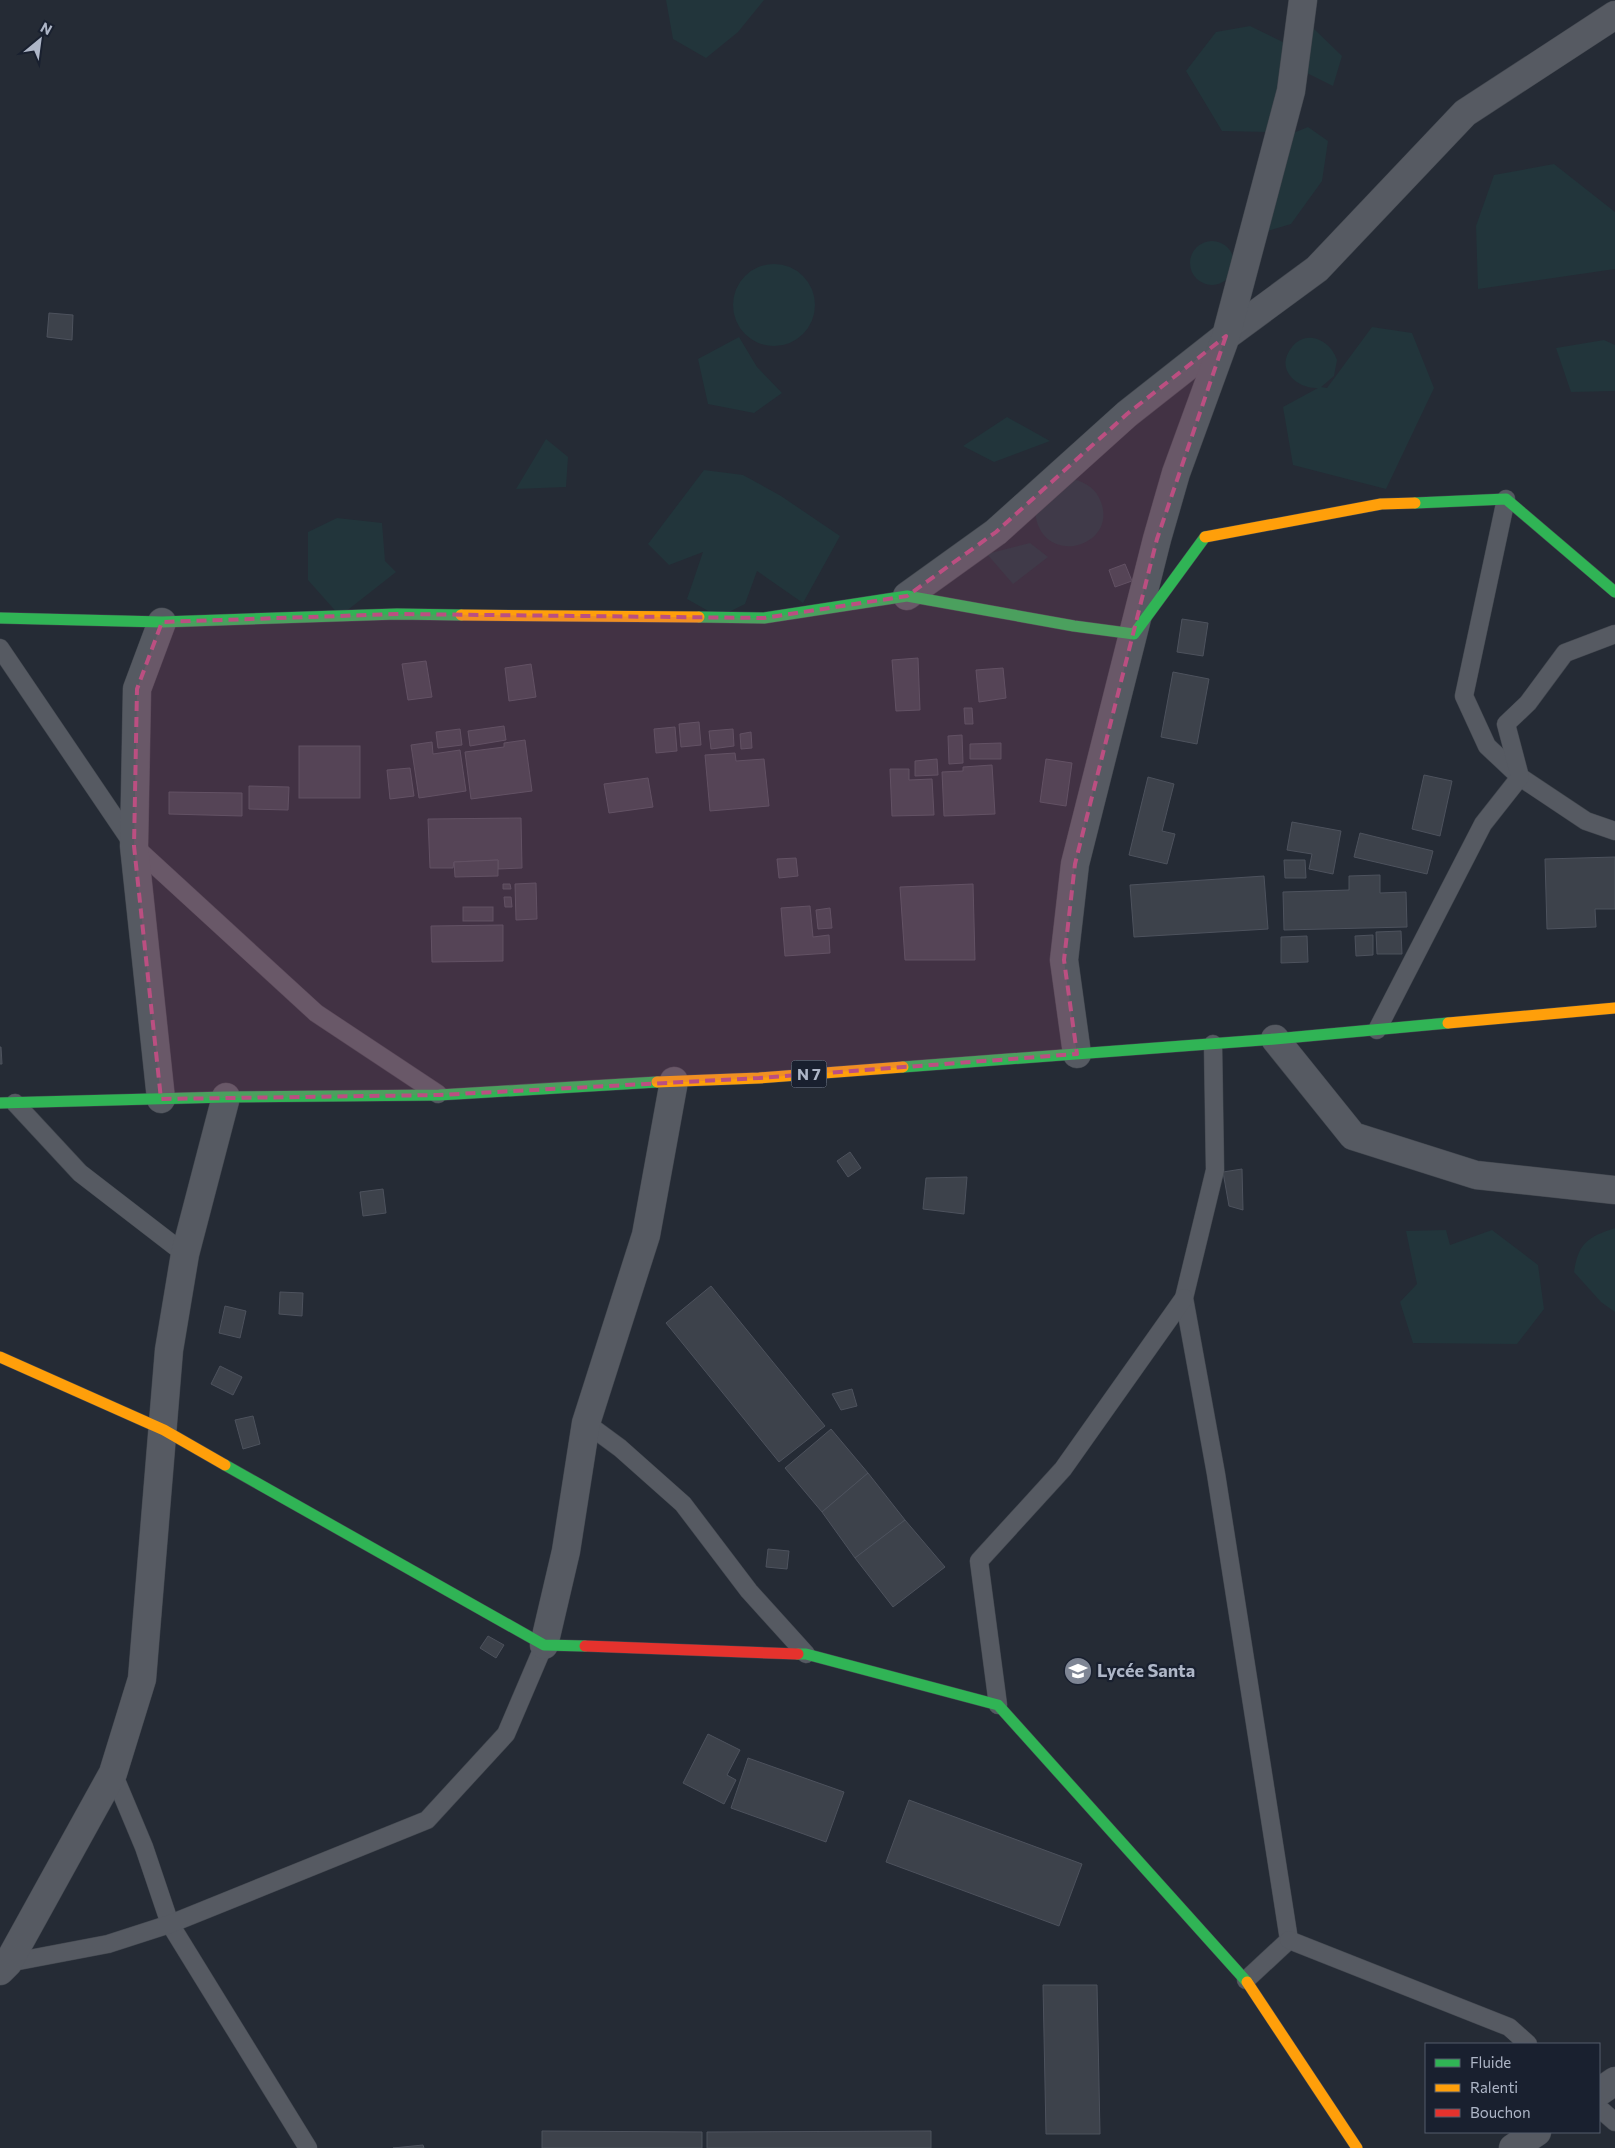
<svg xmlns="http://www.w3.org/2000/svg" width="1615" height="2148" viewBox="0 0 1615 2148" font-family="Commissioner,sans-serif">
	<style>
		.green { fill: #22353b }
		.building { fill: #3d424b; stroke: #4d525d }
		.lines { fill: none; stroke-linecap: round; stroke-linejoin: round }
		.lane-casing { stroke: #41464e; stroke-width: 19 }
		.street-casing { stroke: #41464e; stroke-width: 29 }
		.fast-casing { stroke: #41464e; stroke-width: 12 }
		.slow-casing { stroke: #41464e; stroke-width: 12 }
		.jam-casing { stroke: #41464e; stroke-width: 12 }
		.lane { stroke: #565a62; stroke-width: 18 }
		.street { stroke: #565a62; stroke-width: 28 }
		.fast { stroke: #30b455; stroke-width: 11 }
		.slow { stroke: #ff9f0a; stroke-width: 11 }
		.jam { stroke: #e5322d; stroke-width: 11 }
		.marked { fill: #bb4f81; fill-opacity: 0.2; stroke: #bb4f81; stroke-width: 4; stroke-dasharray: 10 6; stroke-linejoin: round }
		.labels { text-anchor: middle; stroke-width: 4.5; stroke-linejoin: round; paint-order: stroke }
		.shield { fill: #19202f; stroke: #818999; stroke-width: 1 }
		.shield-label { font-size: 16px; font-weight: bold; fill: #aeb6c7 }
		.poi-label { font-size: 18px; font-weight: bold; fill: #aeb6c7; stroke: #19202f; text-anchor: start }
	</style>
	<rect width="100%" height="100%" fill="#252b35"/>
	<g class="green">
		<path d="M 666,0 L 764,0 L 738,32 L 706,58 L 673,39 Z"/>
		<path d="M 1250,26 L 1297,49 L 1268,132 L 1222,131 L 1186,71 L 1216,32 Z"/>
		<path d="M 1314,29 L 1342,56 L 1333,86 L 1307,73 L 1298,42 Z"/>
		<path d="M 1308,127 L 1328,141 L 1322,181 L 1291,224 L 1264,232 L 1271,142 Z"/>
		<path d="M 1554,164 L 1615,212 L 1615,269 L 1478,289 L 1476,226 L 1494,175 Z"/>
		<circle cx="1212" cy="263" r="22"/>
		<circle cx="774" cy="305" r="41"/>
		<path d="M 1372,327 L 1412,333 L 1434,388 L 1386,489 L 1293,465 L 1283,407 L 1318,388 C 1297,389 1274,369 1292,347 C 1307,328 1331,341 1337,360 L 1334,376 L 1321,387 L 1327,388 Z"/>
		<path d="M 739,337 L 757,367 L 782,393 L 754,413 L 708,404 L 698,359 Z"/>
		<path d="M 1604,340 L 1615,345 L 1615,391 L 1571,392 L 1556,348 Z"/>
		<path d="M 1007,417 L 1050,441 L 994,462 L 963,446 Z"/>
		<path d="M 546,439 L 568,457 L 566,487 L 516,489 Z"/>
		<path d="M 704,470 L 743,475 L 781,496 L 840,536 L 803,603 L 757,571 L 745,604 L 719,617 L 687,599 L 703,552 L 669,565 L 648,544 Z"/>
		<path d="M 1072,479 C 1086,482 1096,489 1101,502 C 1118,547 1041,569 1035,512 Z"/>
		<path d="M 337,518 L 382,523 L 385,561 L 396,572 L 340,616 L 308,580 L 308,532 Z"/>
		<path d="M 1030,543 L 1048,557 L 1013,584 L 987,554 Z"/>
		<path d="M 1615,1228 L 1615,1312 L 1601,1302 L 1574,1272 C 1578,1243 1588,1237 1615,1228 Z"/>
		<path d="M 1446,1230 L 1450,1245 L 1492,1230 L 1538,1265 L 1544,1309 L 1517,1344 L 1413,1343 L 1400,1302 L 1417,1284 L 1406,1231 Z"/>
	</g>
	<g class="building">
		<path d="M 49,313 L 73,315 L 72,340 L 47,337 Z"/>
		<path d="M 1125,564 L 1132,581 L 1115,587 L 1109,570 Z"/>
		<path d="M 1182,619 L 1208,623 L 1203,656 L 1177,652 Z"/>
		<path d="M 918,658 L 920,710 L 896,711 L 892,660 Z"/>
		<path d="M 426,661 L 432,697 L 408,700 L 402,664 Z"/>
		<path d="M 531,664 L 536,697 L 509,701 L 505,668 Z"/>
		<path d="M 1003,668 L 1006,698 L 979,702 L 976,670 Z"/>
		<path d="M 1173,672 L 1209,679 L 1197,744 L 1161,737 Z"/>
		<path d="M 964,708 L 972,708 L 973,724 L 965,724 Z"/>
		<path d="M 699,722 L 701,745 L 681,747 L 679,724 Z"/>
		<path d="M 504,726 L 506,740 L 470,746 L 468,731 Z"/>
		<path d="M 675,727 L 677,751 L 656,753 L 654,729 Z"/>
		<path d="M 460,729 L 462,745 L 438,748 L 436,732 Z"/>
		<path d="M 733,729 L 734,746 L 711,749 L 709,731 Z"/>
		<path d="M 751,732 L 752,748 L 741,749 L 740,734 Z"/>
		<path d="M 962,735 L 963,763 L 949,764 L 948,736 Z"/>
		<path d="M 525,740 L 532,791 L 471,799 L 465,752 L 504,747 L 504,743 Z"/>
		<path d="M 432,742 L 433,754 L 460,750 L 466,791 L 419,798 L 411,745 Z"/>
		<path d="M 1001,743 L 1001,759 L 970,759 L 970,744 Z"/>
		<rect x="299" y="746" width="61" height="52"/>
		<path d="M 735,753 L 736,761 L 764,759 L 769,806 L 710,811 L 705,755 Z"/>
		<path d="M 937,759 L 938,775 L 915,776 L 915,761 Z"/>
		<path d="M 1046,759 L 1072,763 L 1066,806 L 1040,802 Z"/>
		<path d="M 992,765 L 995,814 L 944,816 L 942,772 L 963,771 L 963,767 Z"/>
		<path d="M 410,768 L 414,796 L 390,799 L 387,770 Z"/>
		<path d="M 890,769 L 909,769 L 909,780 L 932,779 L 934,815 L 892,816 Z"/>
		<path d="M 1424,775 L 1452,781 L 1440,836 L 1412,829 Z"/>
		<path d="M 1148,777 L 1174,784 L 1162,831 L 1175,834 L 1167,864 L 1129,855 Z"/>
		<path d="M 648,778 L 653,807 L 609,813 L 604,784 Z"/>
		<path d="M 249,786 L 289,787 L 288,810 L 249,809 Z"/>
		<path d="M 169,792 L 242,793 L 242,816 L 169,814 Z"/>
		<path d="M 521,818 L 522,868 L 498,869 L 498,860 L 454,862 L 453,868 L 430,868 L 428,819 Z"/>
		<path d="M 1292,822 L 1341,831 L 1333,874 L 1309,869 L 1312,854 L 1287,850 Z"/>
		<path d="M 1360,833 L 1433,851 L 1427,874 L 1354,857 Z"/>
		<path d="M 1615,857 L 1615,909 L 1595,909 L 1596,927 L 1547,929 L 1545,859 Z"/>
		<path d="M 796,858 L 798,876 L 779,878 L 777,859 Z"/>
		<path d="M 498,860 L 498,876 L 455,877 L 454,862 Z"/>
		<path d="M 1284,860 L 1305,860 L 1306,878 L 1285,878 Z"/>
		<path d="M 1380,875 L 1380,893 L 1406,892 L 1407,927 L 1284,930 L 1283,892 L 1349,890 L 1349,876 Z"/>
		<path d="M 1264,876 L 1268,929 L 1134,937 L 1130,885 Z"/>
		<path d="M 536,883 L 537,919 L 516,920 L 515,884 Z"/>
		<path d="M 503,884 L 510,884 L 511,889 L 503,889 Z"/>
		<path d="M 973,884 L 975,960 L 905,960 L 900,887 Z"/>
		<path d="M 504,897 L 511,897 L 512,907 L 505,907 Z"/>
		<path d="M 810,906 L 813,937 L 829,935 L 830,953 L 785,956 L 781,908 Z"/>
		<rect x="463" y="907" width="30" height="14"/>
		<path d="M 830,908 L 832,928 L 818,929 L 816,910 Z"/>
		<path d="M 503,925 L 503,961 L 432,962 L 431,926 Z"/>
		<path d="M 1401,931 L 1402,954 L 1377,954 L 1376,932 Z"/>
		<path d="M 1373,935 L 1373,955 L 1356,956 L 1355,936 Z"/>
		<path d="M 1307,936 L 1308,962 L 1281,963 L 1281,937 Z"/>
		<path d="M 0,1047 L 1,1047 L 2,1064 L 0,1064 Z"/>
		<path d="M 850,1152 L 861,1168 L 848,1177 L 837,1161 Z"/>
		<path d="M 1242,1169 L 1243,1210 L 1229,1206 L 1223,1172 Z"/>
		<path d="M 967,1177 L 964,1214 L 923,1209 L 926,1178 Z"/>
		<path d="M 383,1189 L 386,1213 L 363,1216 L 360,1192 Z"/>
		<path d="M 711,1286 L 825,1426 L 779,1462 L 666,1323 Z"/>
		<path d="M 280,1292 L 303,1293 L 302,1316 L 279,1314 Z"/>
		<path d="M 225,1306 L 246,1311 L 240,1338 L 219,1333 Z"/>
		<path d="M 220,1366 L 242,1377 L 233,1395 L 211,1384 Z"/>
		<path d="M 852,1389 L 857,1406 L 841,1410 L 832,1394 Z"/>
		<path d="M 253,1416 L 260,1444 L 243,1449 L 235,1420 Z"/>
		<path d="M 831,1429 L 868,1473 L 822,1512 L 785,1468 Z"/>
		<path d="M 868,1473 L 905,1520 L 855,1558 L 822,1512 Z"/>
		<path d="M 905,1520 L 945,1567 L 893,1607 L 855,1558 Z"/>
		<path d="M 768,1549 L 789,1551 L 787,1569 L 766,1567 Z"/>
		<path d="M 488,1636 L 504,1645 L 496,1658 L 480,1648 Z"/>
		<path d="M 708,1734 L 740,1750 L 727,1775 L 736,1780 L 724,1804 L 683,1783 Z"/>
		<path d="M 748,1758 L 844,1792 L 826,1842 L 731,1808 Z"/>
		<path d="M 909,1800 L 1082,1864 L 1059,1926 L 886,1862 Z"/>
		<path d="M 1043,1985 L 1097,1985 L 1100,2134 L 1046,2134 Z"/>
		<path d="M 542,2131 L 702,2132 L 702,2148 L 542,2148 Z"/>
		<path d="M 931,2131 L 931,2148 L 707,2148 L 707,2132 Z"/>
		<path d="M 423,2145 L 424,2148 L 393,2148 Z"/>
	</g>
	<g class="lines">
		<defs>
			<g id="lane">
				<path d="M 1506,499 L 1464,696 L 1487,746 L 1520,777 L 1586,821 L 1615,831"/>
				<path d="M 0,648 L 134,846 L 316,1013 L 438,1094"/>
				<path d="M 1377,1030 L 1483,824 L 1520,777 L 1506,724 L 1528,703 L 1565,653 L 1615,634"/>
				<path d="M 1213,1044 L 1215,1170 L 1184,1298 L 1216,1474 L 1289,1940 L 1246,1980"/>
				<path d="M 15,1103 L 80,1173 L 185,1254"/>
				<path d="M 586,1423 L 620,1448 L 683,1504 L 749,1591 L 806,1654"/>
				<path d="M 998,1705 L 979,1561 L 1063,1469 L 1184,1298"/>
				<path d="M 113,1773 L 144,1847 L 170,1924 L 308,2148"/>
				<path d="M 1289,1940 L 1509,2027 L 1528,2044"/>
				<path d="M 8,1963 L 108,1944 L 170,1924 L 427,1820 L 506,1734 L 544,1645"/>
				<path d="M 1599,2108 L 1615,2122"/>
			</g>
			<g id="street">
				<path d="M 907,596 L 996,532 L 1127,414 L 1226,336 L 1317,269 L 1465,113 L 1615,15"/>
				<path d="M 1275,1039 L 1353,1136 L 1476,1175 L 1615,1190"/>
				<path d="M 1077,1054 L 1064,960 L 1075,864 L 1157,539 L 1176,473 L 1226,336 L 1291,91 L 1303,0"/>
				<path d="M 161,1099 L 134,846 L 137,689 L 162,622"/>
				<path d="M 544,1645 L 566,1551 L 586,1423 L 646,1235 L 674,1081"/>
				<path d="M 0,1971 L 8,1963 L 113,1773 L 142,1679 L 169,1350 L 185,1254 L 226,1097"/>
				<path d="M 1599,2092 L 1615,2081"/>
				<path d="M 1513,2148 L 1537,2132"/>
			</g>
			<g id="fast">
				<path d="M 1415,503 L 1506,499 L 1615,592"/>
				<path d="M 699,617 L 764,618 L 907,596 L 1074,626 L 1134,634 L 1205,537"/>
				<path d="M 0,618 L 162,622 L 397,614 L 461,615"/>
				<path d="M 903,1067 L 1275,1039 L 1448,1023"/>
				<path d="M 0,1103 L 226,1097 L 439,1095 L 657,1082"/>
				<path d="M 225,1465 L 544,1645 L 585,1646"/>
				<path d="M 798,1654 L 806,1654 L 998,1705 L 1247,1982"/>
			</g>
			<g id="slow">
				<path d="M 1205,537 L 1381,504 L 1415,503"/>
				<path d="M 461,615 L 699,617"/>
				<path d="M 1448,1023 L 1615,1008"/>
				<path d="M 657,1082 L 759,1078 L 903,1067"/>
				<path d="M 0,1357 L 164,1430 L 225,1465"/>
				<path d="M 1247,1982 L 1357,2148"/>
			</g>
			<path id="jam" d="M 585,1646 L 798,1654"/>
		</defs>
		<use href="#lane" class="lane-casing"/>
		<use href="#street" class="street-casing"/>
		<use href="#fast" class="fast-casing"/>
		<use href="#slow" class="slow-casing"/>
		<use href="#jam" class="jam-casing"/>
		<use href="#lane" class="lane"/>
		<use href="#street" class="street"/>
		<use href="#fast" class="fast"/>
		<use href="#slow" class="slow"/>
		<use href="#jam" class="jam"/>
	</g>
	<path class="marked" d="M 1226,336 L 1157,539 L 1075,864 L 1064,960 L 1077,1054 L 759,1078 L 439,1095 L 161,1099 L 134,846 L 137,689 L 162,622 L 397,614 L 764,618 L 907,596 L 996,532 L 1127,414 Z"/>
	<defs>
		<symbol id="school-disc" viewBox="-11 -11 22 22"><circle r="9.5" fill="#7e8594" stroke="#19202f"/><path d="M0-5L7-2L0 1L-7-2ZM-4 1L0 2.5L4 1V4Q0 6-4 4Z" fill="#fff"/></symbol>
	</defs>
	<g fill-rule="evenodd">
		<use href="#school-disc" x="1062" y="1655" width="32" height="32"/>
	</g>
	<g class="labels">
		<rect class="shield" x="791.5" y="1060.5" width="35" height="27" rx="4"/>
		<g class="shield-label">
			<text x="809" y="1080">N 7</text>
		</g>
		<g class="poi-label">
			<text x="1097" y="1677">Lycée Santa</text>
		</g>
	</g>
	<rect x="1425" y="2043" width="175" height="90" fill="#19202f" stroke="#555c6c"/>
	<rect x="1435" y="2059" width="25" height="8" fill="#30b455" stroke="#555c6c"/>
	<text x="1470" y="2068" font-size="15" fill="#aeb6c7">Fluide</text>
	<rect x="1435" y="2084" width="25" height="8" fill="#ff9f0a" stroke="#555c6c"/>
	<text x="1470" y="2093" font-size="15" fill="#aeb6c7">Ralenti</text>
	<rect x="1435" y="2109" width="25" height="8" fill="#e5322d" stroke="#555c6c"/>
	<text x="1470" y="2118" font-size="15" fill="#aeb6c7">Bouchon</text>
	<g transform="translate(40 40) rotate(29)" stroke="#19202f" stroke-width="4" paint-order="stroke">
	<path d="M0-4L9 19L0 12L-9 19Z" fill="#aeb6c7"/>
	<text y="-8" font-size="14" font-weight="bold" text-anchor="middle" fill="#aeb6c7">N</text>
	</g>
</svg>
